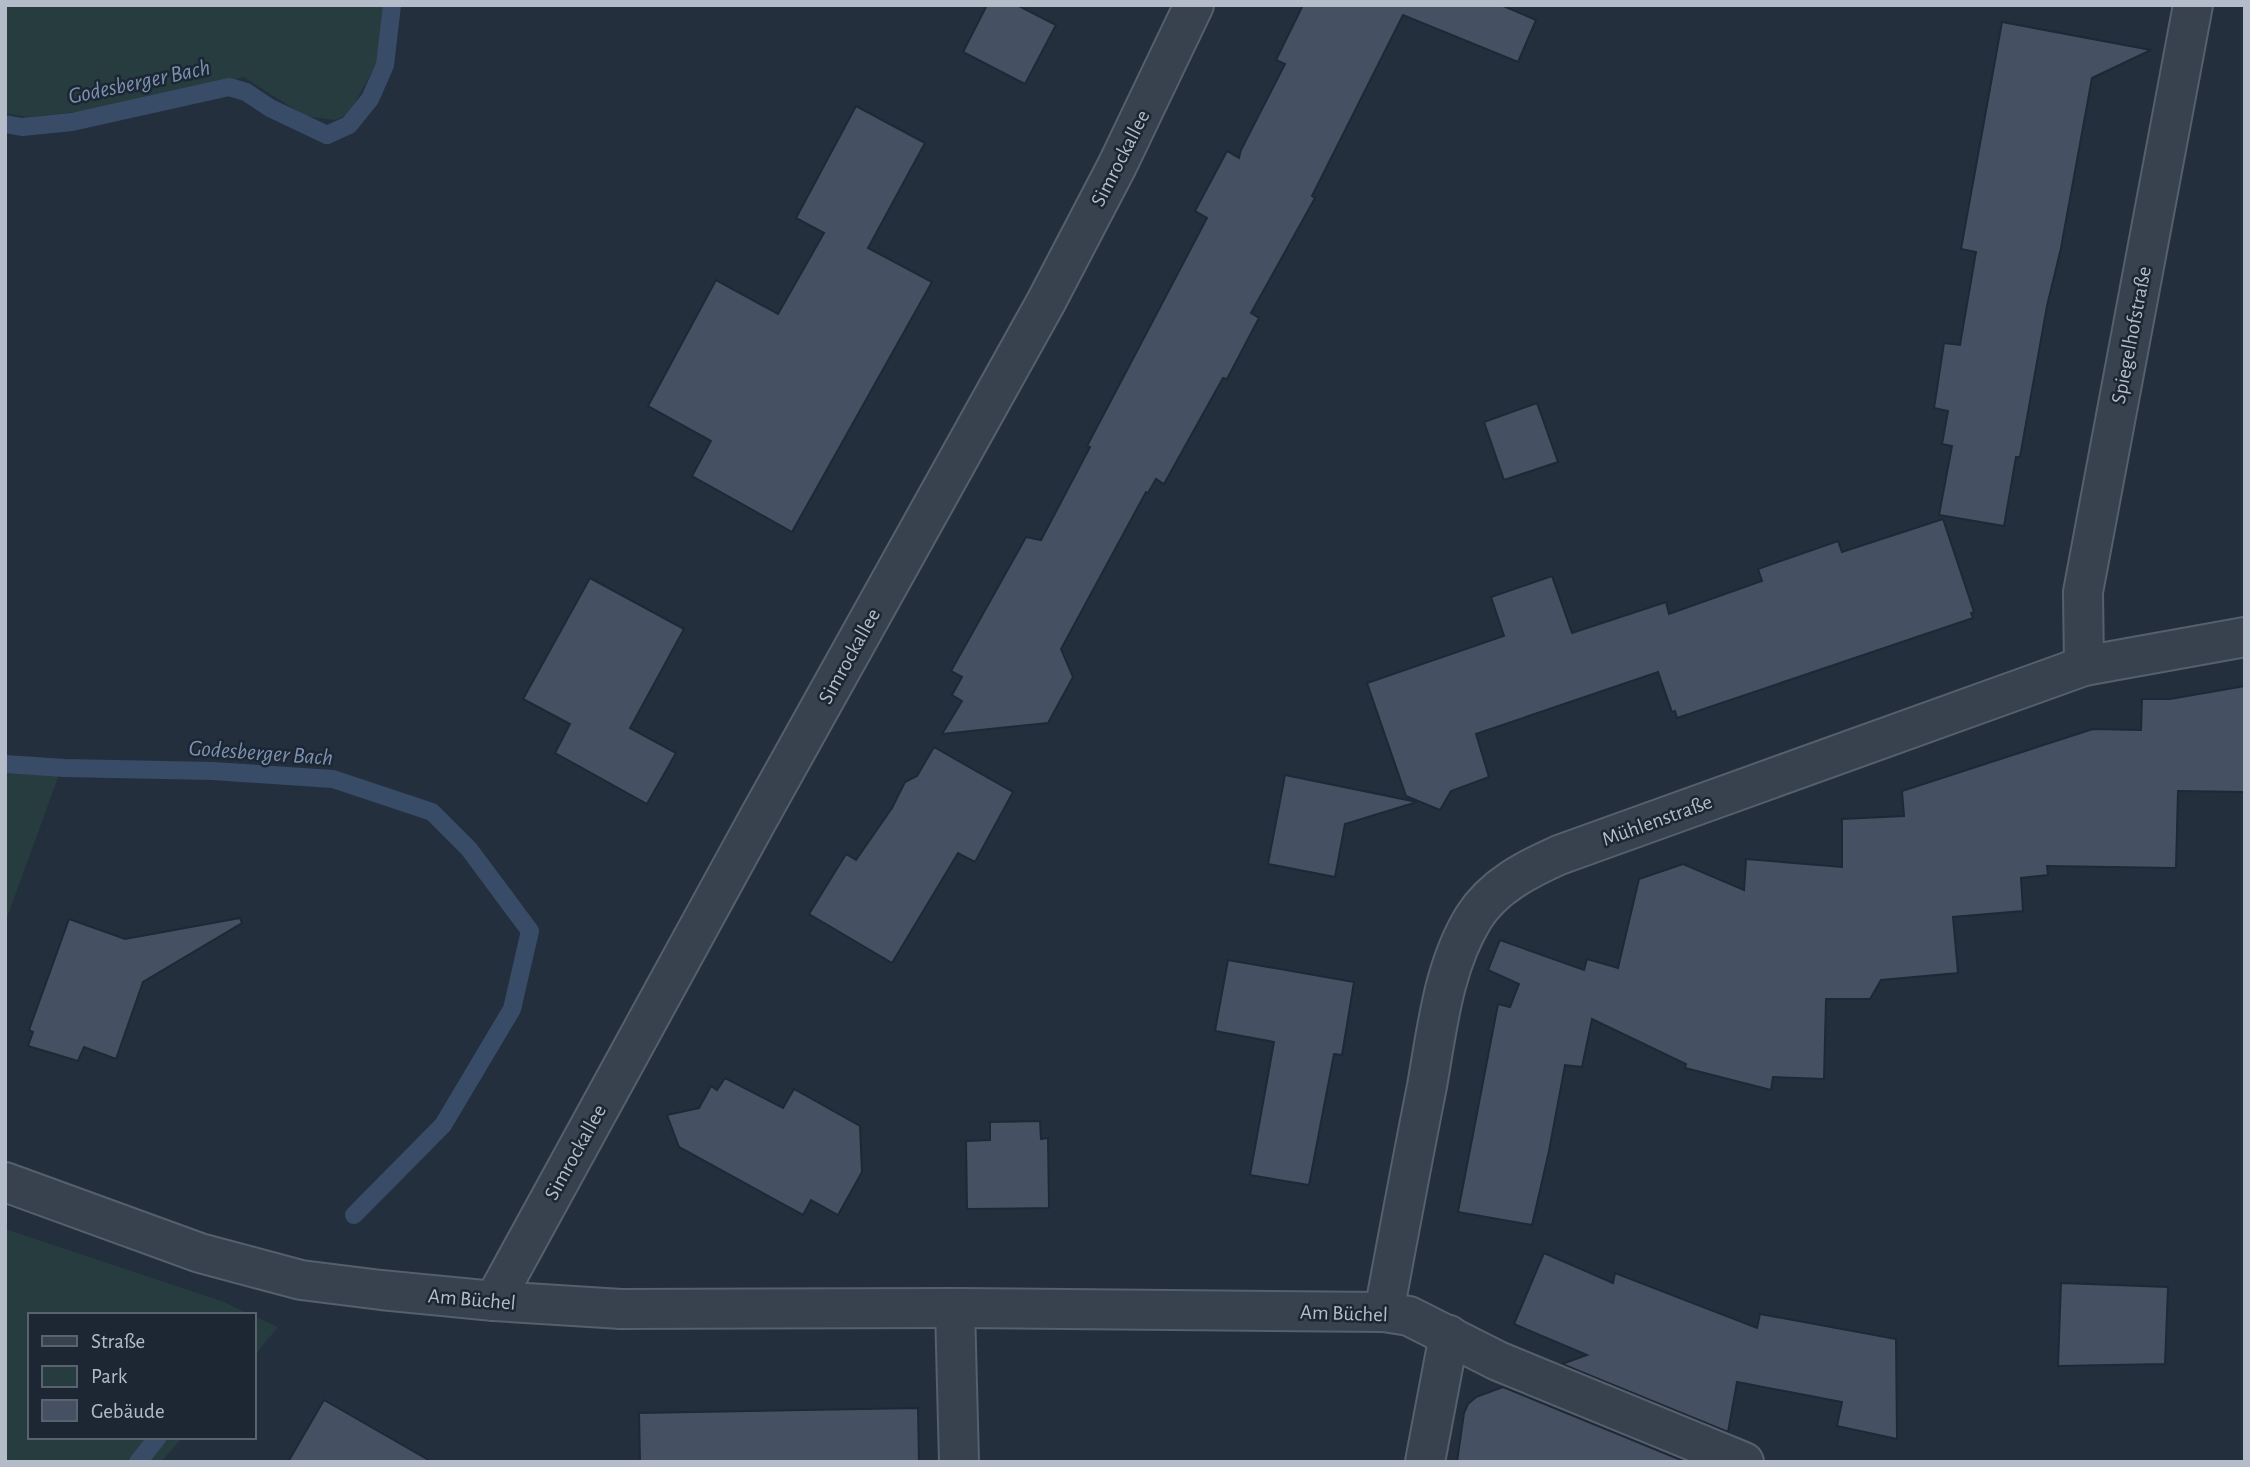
<svg xmlns="http://www.w3.org/2000/svg" width="2250" height="1467" viewBox="0 0 2250 1467" font-family="'Alegreya Sans',sans-serif">
	<style>
		.green { fill: #263c3f }
		.lines { fill: none; stroke-linecap: round; stroke-linejoin: round }
		.stream { stroke: #394c67; stroke-width: 18 }
		.building { fill: #455162; stroke: #1f2835; stroke-width: 2 }
		.minor-casing { stroke: #565f6c; stroke-width: 42 }
		.minor { stroke: #38414e; stroke-width: 38 }
		.labels { text-anchor: middle; stroke-width: 5; stroke-linejoin: round; paint-order: stroke }
		.street-label { font-size: 21px; fill: #b4bcc9; stroke: #1d2633 }
		.water-label { font-size: 23px; font-style: italic; fill: #7c92b1; stroke: #1d2633 }
	</style>
	<rect width="100%" height="100%" fill="#242f3e"/>
	<g class="green">
		<path d="M 5,5 L 385,5 L 381,56 L 348,115 L 335,120 L 305,116 L 244,77 L 95,110 L 28,117 L 5,113 Z"/>
		<path d="M 5,773 L 59,775 L 5,923 Z"/>
		<path d="M 5,1229 L 224,1302 L 251,1315 L 30,1315 L 30,1437 L 183,1437 L 161,1462 L 5,1462 Z"/>
		<path d="M 254,1316 L 278,1327 L 254,1356 Z"/>
	</g>
	<g class="lines">
		<g class="stream">
			<path d="M 5,124 L 22,127 L 72,122 L 229,87 L 246,92 L 270,108 L 327,135 L 349,125 L 370,99 L 385,65 L 392,5"/>
			<path d="M 5,764 L 64,768 L 213,771 L 333,779 L 432,812 L 469,849 L 530,931 L 512,1009 L 443,1125 L 354,1215"/>
			<path d="M 138,1462 L 158,1437"/>
		</g>
	</g>
	<g class="building">
		<path d="M 987,5 L 1017,5 L 1056,25 L 1025,84 L 963,52 Z"/>
		<path d="M 1303,5 L 1501,5 L 1536,20 L 1518,62 L 1403,15 L 1312,196 L 1315,198 L 1251,313 L 1259,318 L 1227,379 L 1223,378 L 1164,484 L 1156,479 L 1148,493 L 1146,492 L 1061,649 L 1073,677 L 1048,723 L 942,734 L 962,701 L 952,695 L 962,677 L 951,671 L 1026,537 L 1041,540 L 1090,447 L 1087,446 L 1207,218 L 1195,211 L 1227,151 L 1239,158 L 1241,150 L 1285,64 L 1276,60 Z"/>
		<path d="M 2002,22 L 2151,50 L 2092,78 L 2061,248 L 2047,306 L 2020,457 L 2016,457 L 2004,526 L 1939,515 L 1952,446 L 1942,444 L 1948,411 L 1934,408 L 1944,343 L 1960,345 L 1976,252 L 1961,249 Z"/>
		<path d="M 856,106 L 925,143 L 868,248 L 932,282 L 792,532 L 692,476 L 711,441 L 648,406 L 716,280 L 778,314 L 824,233 L 796,218 Z"/>
		<path d="M 1537,403 L 1558,462 L 1504,480 L 1484,422 Z"/>
		<path d="M 1943,519 L 1974,612 L 1971,613 L 1973,618 L 1677,718 L 1675,711 L 1672,712 L 1658,672 L 1476,734 L 1489,777 L 1451,791 L 1440,810 L 1406,796 L 1367,683 L 1504,636 L 1491,597 L 1552,576 L 1572,633 L 1666,602 L 1669,614 L 1762,581 L 1758,569 L 1838,541 L 1842,552 Z"/>
		<path d="M 590,578 L 684,629 L 630,728 L 676,753 L 647,804 L 555,753 L 570,724 L 523,699 Z"/>
		<path d="M 2245,686 L 2245,792 L 2178,791 L 2176,868 L 2047,866 L 2048,875 L 2021,878 L 2023,911 L 1953,917 L 1958,973 L 1881,980 L 1870,999 L 1826,999 L 1824,1079 L 1773,1077 L 1771,1090 L 1685,1068 L 1686,1064 L 1592,1019 L 1582,1067 L 1565,1065 L 1549,1151 L 1532,1225 L 1458,1212 L 1498,1004 L 1510,1007 L 1519,984 L 1488,970 L 1500,940 L 1584,970 L 1587,959 L 1618,968 L 1639,879 L 1683,864 L 1744,890 L 1746,859 L 1842,867 L 1842,819 L 1904,816 L 1902,791 L 2093,729 L 2141,730 L 2142,699 L 2170,699 Z"/>
		<path d="M 934,747 L 1013,792 L 975,862 L 958,853 L 892,963 L 809,914 L 846,854 L 856,860 L 892,808 L 905,782 L 917,776 Z"/>
		<path d="M 1285,775 L 1417,802 L 1345,824 L 1335,877 L 1268,864 Z"/>
		<path d="M 240,918 L 242,923 L 143,982 L 116,1059 L 84,1047 L 78,1061 L 28,1046 L 33,1032 L 29,1030 L 69,919 L 125,939 Z"/>
		<path d="M 1228,960 L 1354,982 L 1342,1055 L 1334,1054 L 1309,1185 L 1250,1175 L 1274,1042 L 1215,1031 Z"/>
		<path d="M 725,1078 L 783,1108 L 794,1089 L 860,1126 L 862,1172 L 838,1215 L 811,1200 L 803,1215 L 679,1147 L 667,1115 L 699,1108 L 711,1086 L 717,1090 Z"/>
		<path d="M 1040,1121 L 1041,1139 L 1048,1138 L 1049,1208 L 967,1209 L 966,1141 L 990,1140 L 990,1122 Z"/>
		<path d="M 1544,1253 L 1613,1283 L 1615,1273 L 1757,1328 L 1760,1314 L 1896,1339 L 1897,1439 L 1837,1426 L 1842,1402 L 1737,1382 L 1728,1432 L 1562,1364 L 1587,1355 L 1514,1324 Z"/>
		<path d="M 2061,1283 L 2168,1287 L 2165,1364 L 2058,1366 Z"/>
		<path d="M 1503,1387 L 1686,1462 L 1457,1462 L 1464,1413 L 1468,1404 L 1476,1397 Z"/>
		<path d="M 324,1400 L 432,1462 L 288,1462 Z"/>
		<path d="M 918,1408 L 919,1462 L 640,1462 L 639,1413 Z"/>
	</g>
	<g class="lines">
		<defs>
			<g id="minor">
				<path d="M 2084,666 L 2083,592 L 2193,5"/>
				<path d="M 5,1182 L 200,1253 L 301,1280 L 381,1290 L 494,1301 L 621,1309 L 955,1308 L 1384,1312 L 1409,1316 L 1498,1361 L 1744,1462"/>
				<path d="M 494,1301 L 758,819 L 1046,302 L 1117,166 L 1194,5"/>
				<path d="M 955,1308 L 959,1462"/>
				<path d="M 1384,1312 C 1398,1237 1412,1161 1427,1086 C 1437,1030 1443,967 1474,917 C 1494,886 1526,870 1559,855 L 2084,666 L 2245,637"/>
				<path d="M 1425,1462 L 1449,1335"/>
			</g>
		</defs>
		<use href="#minor" class="minor-casing"/>
		<use href="#minor" class="minor"/>
	</g>
	<g class="labels">
		<g class="street-label">
			<text transform="translate(1120 158) rotate(-63)" y="7">Simrockallee</text>
			<text transform="translate(2131 335) rotate(-79)" y="7">Spiegelhofstraße</text>
			<text transform="translate(849 656) rotate(-61)" y="7">Simrockallee</text>
			<text transform="translate(1657 820) rotate(-20)" y="7">Mühlenstraße</text>
			<text transform="translate(575 1152) rotate(-61)" y="7">Simrockallee</text>
			<text transform="translate(472 1299) rotate(5)" y="7">Am Büchel</text>
			<text transform="translate(1344 1313) rotate(2)" y="7">Am Büchel</text>
		</g>
		<g class="water-label">
			<text transform="translate(139 81) rotate(-12)" y="8">Godesberger Bach</text>
			<text transform="translate(261 752) rotate(4)" y="8">Godesberger Bach</text>
		</g>
	</g>
	<rect width="2250" height="1467" fill="none" stroke="#b4bcc9" stroke-width="14"/>
	<rect x="28" y="1313" width="228" height="126" fill="#1d2633" stroke="#59626f" stroke-width="2"/>
	<rect x="42" y="1336" width="35" height="10" fill="#38414e" stroke="#59626f" stroke-width="2"/>
	<text x="91" y="1348" font-size="21" fill="#b4bcc9">Straße</text>
	<rect x="42" y="1366" width="35" height="21" fill="#263c3f" stroke="#59626f" stroke-width="2"/>
	<text x="91" y="1383" font-size="21" fill="#b4bcc9">Park</text>
	<rect x="42" y="1400" width="35" height="21" fill="#455162" stroke="#59626f" stroke-width="2"/>
	<text x="91" y="1418" font-size="21" fill="#b4bcc9">Gebäude</text>
</svg>
